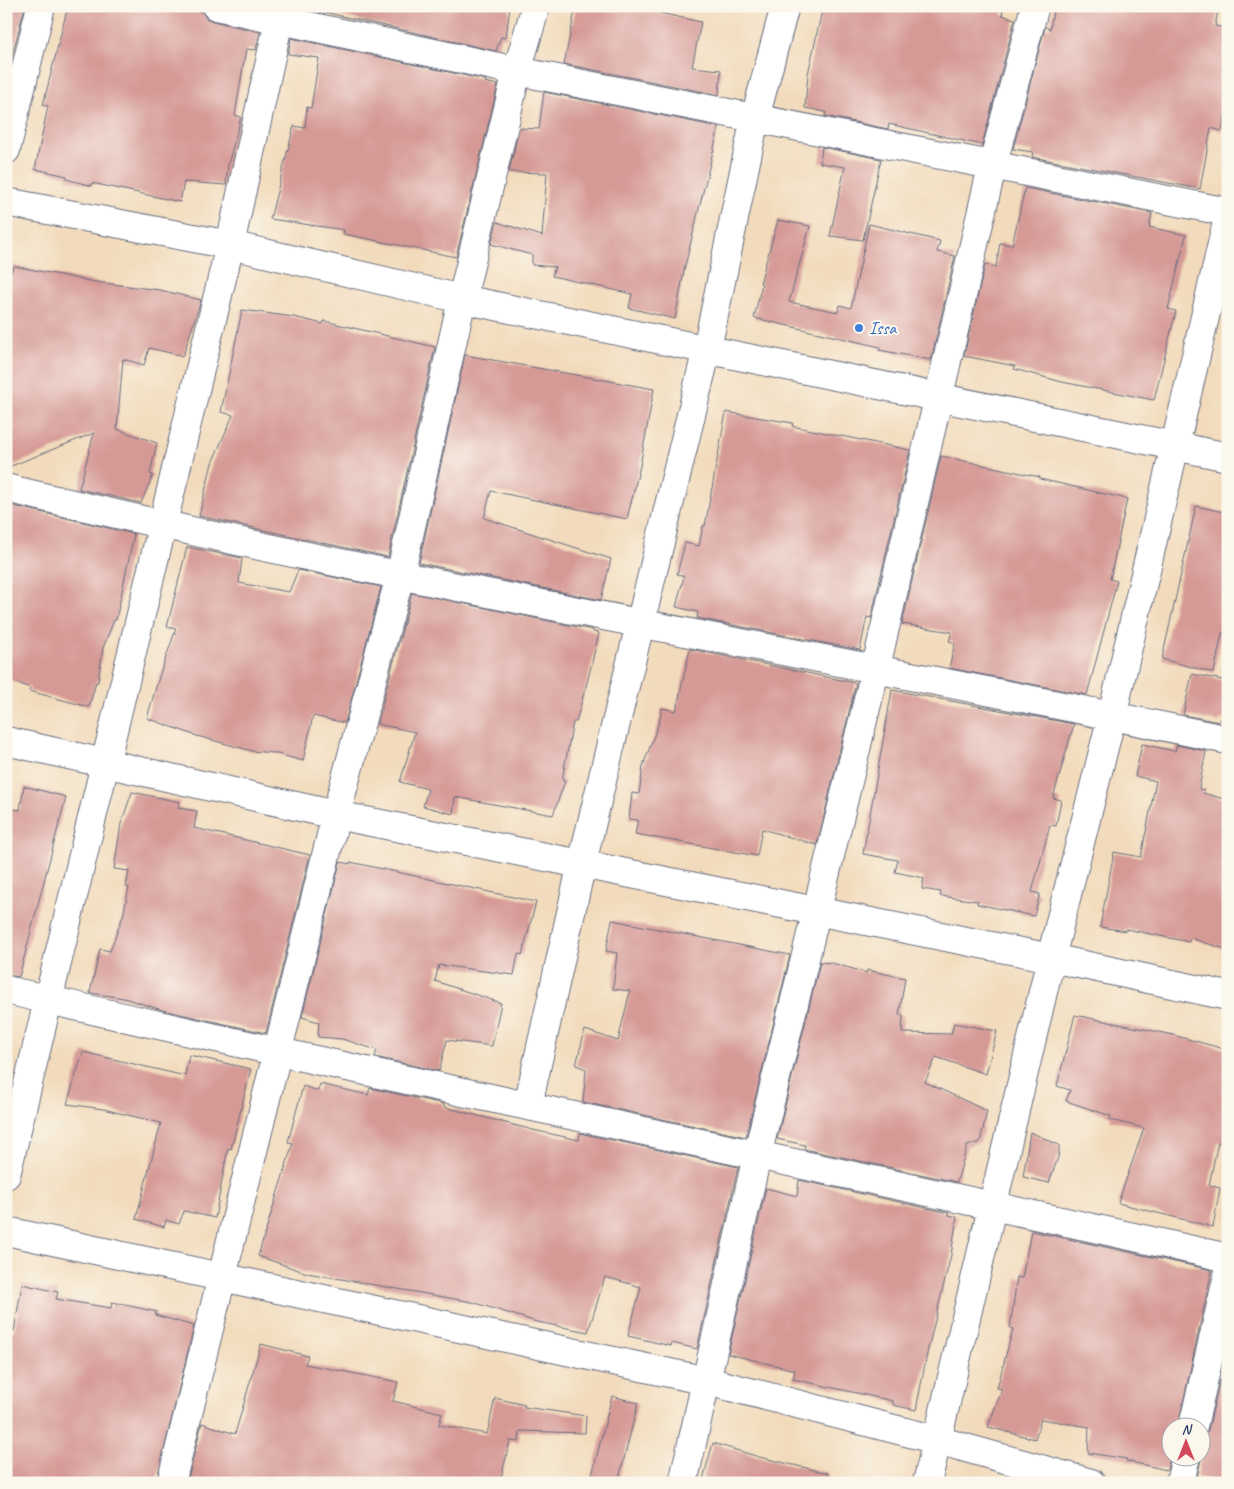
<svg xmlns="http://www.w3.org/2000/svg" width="1234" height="1489" viewBox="0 0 1234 1489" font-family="Caveat,sans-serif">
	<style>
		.building { fill: #d69a96 }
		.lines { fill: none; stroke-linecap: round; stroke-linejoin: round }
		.minor-casing { stroke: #666b7f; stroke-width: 30 }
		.minor { stroke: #fff; stroke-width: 28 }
		.shop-dot { fill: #3f7fe0; stroke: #fbf7ec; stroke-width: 2 }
		.labels { text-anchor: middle; stroke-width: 4; stroke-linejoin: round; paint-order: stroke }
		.shop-label { font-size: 18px; fill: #366cbe; stroke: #fbf7ec; text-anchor: start }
	</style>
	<rect width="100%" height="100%" fill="#fbf7ec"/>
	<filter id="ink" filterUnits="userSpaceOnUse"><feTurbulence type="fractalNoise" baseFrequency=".02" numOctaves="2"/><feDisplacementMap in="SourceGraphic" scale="10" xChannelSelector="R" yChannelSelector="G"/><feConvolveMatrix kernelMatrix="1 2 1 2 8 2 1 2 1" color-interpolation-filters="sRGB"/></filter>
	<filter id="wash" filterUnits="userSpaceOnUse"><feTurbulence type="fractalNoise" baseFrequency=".0096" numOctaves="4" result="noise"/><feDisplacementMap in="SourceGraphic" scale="20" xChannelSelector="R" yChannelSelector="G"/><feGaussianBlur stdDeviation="1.12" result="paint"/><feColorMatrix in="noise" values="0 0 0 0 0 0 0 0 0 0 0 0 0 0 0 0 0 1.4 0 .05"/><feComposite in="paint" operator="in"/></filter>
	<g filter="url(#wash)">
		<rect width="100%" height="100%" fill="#f2dbbc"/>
		<g id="blocks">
			<g class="building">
				<path d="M 6,6 L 25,6 L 6,79 Z"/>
				<path d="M 68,6 L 178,6 L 202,12 L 206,18 L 213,21 L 260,32 L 256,50 L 246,49 L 235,115 L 241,117 L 228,165 L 226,185 L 184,182 L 180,202 L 92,183 L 92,186 L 66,179 L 67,176 L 35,169 L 48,106 L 43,105 Z"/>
				<path d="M 297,6 L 510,6 L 506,38 L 501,37 L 496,51 Z"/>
				<path d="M 576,6 L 628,6 L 701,22 L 692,67 L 721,70 L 719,95 L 564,64 Z"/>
				<path d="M 823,6 L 1004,6 L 1002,15 L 1015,19 L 982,145 L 889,124 L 888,129 L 825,116 L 826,112 L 805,108 L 808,74 Z"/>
				<path d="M 1054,6 L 1219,6 L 1215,26 L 1228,28 L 1228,105 L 1222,131 L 1211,128 L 1200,189 L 1032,157 L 1033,152 L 1013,149 L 1045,27 L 1050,29 Z"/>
				<path d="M 291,38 L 486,80 L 485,82 L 498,85 L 456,257 L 344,234 L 344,230 L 270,219 L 294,126 L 305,128 L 307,107 L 311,108 L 319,58 L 288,54 Z"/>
				<path d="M 544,92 L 719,127 L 685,266 L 675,319 L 629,308 L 632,294 L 552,276 L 555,267 L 532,265 L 532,255 L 491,244 L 497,222 L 542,236 L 547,173 L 509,172 L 519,128 L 539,129 Z"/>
				<path d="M 822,147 L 881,159 L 863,240 L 830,236 L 845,167 L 820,163 Z"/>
				<path d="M 1025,188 L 1152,213 L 1149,227 L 1186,235 L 1168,309 L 1176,311 L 1154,400 L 1062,382 L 1014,369 L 1015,366 L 964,356 L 985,264 L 996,267 L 1000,243 L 1012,245 Z"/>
				<path d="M 778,220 L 810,226 L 789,302 L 838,312 L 840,305 L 851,308 L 869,224 L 940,241 L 937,252 L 955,256 L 931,360 L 879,350 L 880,347 L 754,318 L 762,284 L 760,283 Z"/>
				<path d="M 14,266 L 95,282 L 160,290 L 201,300 L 183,356 L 149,348 L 144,365 L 123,359 L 117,429 L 157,443 L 150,474 L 153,475 L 141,503 L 79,489 L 94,433 L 6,468 L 6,280 Z"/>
				<path d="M 242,310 L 294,317 L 323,324 L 324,321 L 435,347 L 388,557 L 199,516 L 212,463 L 233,415 L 221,412 Z"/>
				<path d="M 465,355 L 654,389 L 640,466 L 627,519 L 491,491 L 484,518 L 611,559 L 601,600 L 419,563 Z"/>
				<path d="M 726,412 L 793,423 L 792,426 L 910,450 L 871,618 L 867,617 L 860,650 L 697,618 L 698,612 L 676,607 L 684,576 L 677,574 L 685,543 L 699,546 L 703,526 L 705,526 Z"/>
				<path d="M 941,456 L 1040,477 L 1040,479 L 1127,499 L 1110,579 L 1117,581 L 1087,695 L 949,668 L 955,643 L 949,641 L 952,632 L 902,624 Z"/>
				<path d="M 6,504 L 134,534 L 116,620 L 114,620 L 103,648 L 98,682 L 96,682 L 89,707 L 29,691 L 30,688 L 6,678 L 6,658 L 13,626 L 6,625 L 6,557 L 12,531 L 6,529 Z"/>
				<path d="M 1196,506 L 1228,513 L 1228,634 L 1222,633 L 1214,673 L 1162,659 Z"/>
				<path d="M 187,547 L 242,558 L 239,583 L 289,592 L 298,570 L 381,587 L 345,723 L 313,716 L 303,761 L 274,753 L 252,751 L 197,736 L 147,718 L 159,677 L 176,629 L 167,627 Z"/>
				<path d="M 412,593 L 593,630 L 593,632 L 599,633 L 588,679 L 576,722 L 573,722 L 562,780 L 565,781 L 553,815 L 455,797 L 453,814 L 423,806 L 428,789 L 400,782 L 415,732 L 377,724 Z"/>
				<path d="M 690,649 L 856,683 L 817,845 L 762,829 L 757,856 L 635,834 L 638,820 L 629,819 L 632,793 L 639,794 L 643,766 L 659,722 L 662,708 L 676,711 Z"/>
				<path d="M 1192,674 L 1228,681 L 1228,720 L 1220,719 L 1219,722 L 1183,715 Z"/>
				<path d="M 892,690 L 1074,724 L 1053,798 L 1061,800 L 1056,826 L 1050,825 L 1032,892 L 1040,894 L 1034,916 L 977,904 L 978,901 L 940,896 L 941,892 L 922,889 L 924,878 L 895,872 L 898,860 L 863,854 Z"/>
				<path d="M 1142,744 L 1175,751 L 1177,745 L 1206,751 L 1199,789 L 1204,790 L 1203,793 L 1228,800 L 1228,950 L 1190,938 L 1189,942 L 1126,929 L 1126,931 L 1100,927 L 1114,852 L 1141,857 L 1156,781 L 1135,776 Z"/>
				<path d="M 24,786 L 66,797 L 19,977 L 6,975 L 6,808 L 20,810 Z"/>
				<path d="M 132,792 L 180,802 L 178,808 L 197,811 L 194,828 L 310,855 L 266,1033 L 162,1010 L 124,998 L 90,993 L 100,949 L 110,951 L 123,916 L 129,887 L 126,887 L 129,871 L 114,869 L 121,824 Z"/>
				<path d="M 340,862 L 350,864 L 350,862 L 536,902 L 522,955 L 518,954 L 514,975 L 439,965 L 435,981 L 501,1003 L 492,1046 L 447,1040 L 439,1071 L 375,1057 L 377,1050 L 342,1039 L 318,1037 L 319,1022 L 302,1017 Z"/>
				<path d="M 612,920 L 790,955 L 746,1137 L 583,1102 L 586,1069 L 576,1065 L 585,1030 L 618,1041 L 630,991 L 613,989 L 617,953 L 606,951 Z"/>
				<path d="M 820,962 L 832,963 L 867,973 L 867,970 L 905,978 L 899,1015 L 903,1015 L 902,1033 L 951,1034 L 954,1023 L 997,1031 L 986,1074 L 936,1057 L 925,1082 L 987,1111 L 980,1142 L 967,1146 L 957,1182 L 804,1149 L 805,1145 L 777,1139 Z"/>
				<path d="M 1075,1015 L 1173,1035 L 1228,1050 L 1228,1143 L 1218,1142 L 1209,1185 L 1220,1188 L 1213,1227 L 1118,1203 L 1144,1128 L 1110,1120 L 1111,1116 L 1066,1101 L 1070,1090 L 1057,1086 Z"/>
				<path d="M 83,1052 L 185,1076 L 189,1055 L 251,1069 L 231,1149 L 228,1148 L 215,1218 L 184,1211 L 179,1224 L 166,1220 L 164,1227 L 136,1219 L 161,1123 L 103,1109 L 67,1104 Z"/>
				<path d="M 320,1084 L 368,1095 L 370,1088 L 444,1104 L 444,1107 L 533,1130 L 579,1140 L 580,1133 L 738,1167 L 697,1349 L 672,1343 L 671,1346 L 628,1336 L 641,1287 L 605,1277 L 588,1332 L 537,1322 L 472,1302 L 307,1273 L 258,1256 L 293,1143 L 288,1142 L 303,1086 L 318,1091 Z"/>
				<path d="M 1030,1132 L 1059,1145 L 1059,1154 L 1049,1183 L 1023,1177 Z"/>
				<path d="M 799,1180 L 949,1213 L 949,1215 L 957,1217 L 951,1255 L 928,1349 L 916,1410 L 893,1405 L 893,1401 L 793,1379 L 795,1370 L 728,1354 L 766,1188 L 797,1196 Z"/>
				<path d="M 1031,1231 L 1212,1270 L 1178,1426 L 1172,1426 L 1172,1451 L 1167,1470 L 1126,1461 L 1127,1459 L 1088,1453 L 1089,1427 L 1041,1419 L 1035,1439 L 988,1427 L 1002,1389 L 997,1388 L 1013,1329 L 1010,1328 L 1017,1277 L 1022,1278 Z"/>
				<path d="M 22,1284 L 58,1292 L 56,1299 L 111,1308 L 112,1302 L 157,1312 L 155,1315 L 194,1326 L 156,1483 L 6,1483 L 6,1331 L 14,1331 Z"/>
				<path d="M 261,1344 L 308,1356 L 305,1364 L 398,1382 L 393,1401 L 442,1413 L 439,1425 L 487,1434 L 495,1398 L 525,1405 L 524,1407 L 586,1416 L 585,1433 L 520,1431 L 519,1442 L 510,1441 L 500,1482 L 465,1479 L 464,1483 L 187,1483 L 202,1423 L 235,1434 Z"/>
				<path d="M 1220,1380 L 1228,1381 L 1228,1483 L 1197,1477 L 1201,1459 L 1202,1439 L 1208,1430 Z"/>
				<path d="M 612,1396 L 638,1403 L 618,1483 L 590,1483 Z"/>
				<path d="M 713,1443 L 759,1457 L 828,1473 L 827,1483 L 702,1483 Z"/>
			</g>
		</g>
	</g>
	<g filter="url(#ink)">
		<use href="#blocks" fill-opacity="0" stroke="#666b7f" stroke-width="1"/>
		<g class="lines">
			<defs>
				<g id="minor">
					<path d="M 216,6 L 517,71 L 1228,212"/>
					<path d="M 6,150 L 41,6"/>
					<path d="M 6,202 L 230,245 L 462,299 L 1228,457"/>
					<path d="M 6,488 C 410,586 821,654 1228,740"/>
					<path d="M 6,741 L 336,815 L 1051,958 L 1228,996"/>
					<path d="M 6,990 C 412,1085 821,1166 1228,1258"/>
					<path d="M 528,1105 L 582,863 L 707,349 L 755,118 L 785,6"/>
					<path d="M 6,1175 L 230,245 L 282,6"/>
					<path d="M 6,1231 L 707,1381 L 937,1440 L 1091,1483"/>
					<path d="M 1193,1426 L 1228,1275"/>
					<path d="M 171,1483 L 336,815 L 400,576 L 462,299 L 517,71 L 536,6"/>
					<path d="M 683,1483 L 757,1156 L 875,671 L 992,167 L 1035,6"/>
					<path d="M 927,1483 L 1051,958 L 1112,716 L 1228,218"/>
					<path d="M 1180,1483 L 1186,1456"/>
				</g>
			</defs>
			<use href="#minor" class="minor-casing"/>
			<use href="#minor" class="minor"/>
		</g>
	</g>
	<circle class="shop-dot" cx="859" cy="328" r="5"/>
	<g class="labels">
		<g class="shop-label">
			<text x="869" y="334">Issa</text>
		</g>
	</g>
	<rect width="1234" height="1489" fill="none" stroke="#fbf7ec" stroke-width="25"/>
	<g transform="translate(1186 1442)"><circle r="24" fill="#fbf7ec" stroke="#a1a7b3"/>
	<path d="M0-4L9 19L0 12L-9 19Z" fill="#d1495b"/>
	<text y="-8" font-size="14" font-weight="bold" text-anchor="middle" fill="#1b2f5e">N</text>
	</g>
</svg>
